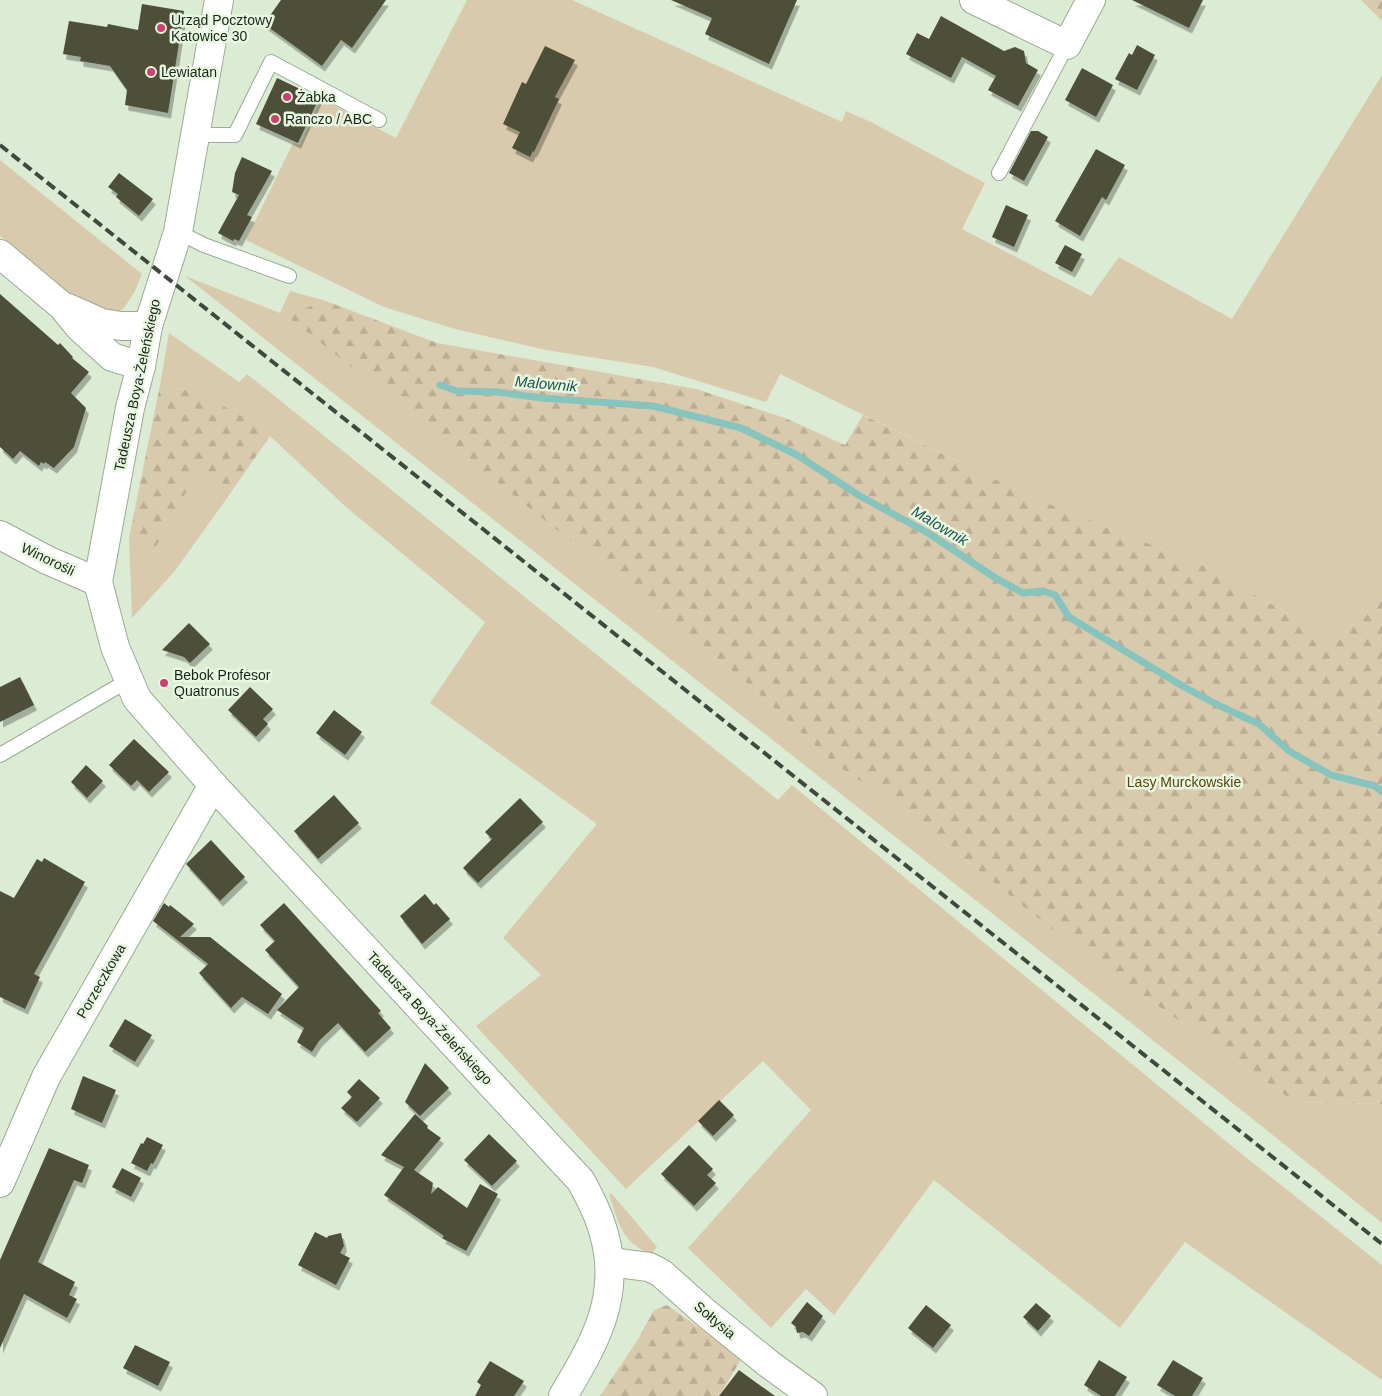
<svg xmlns="http://www.w3.org/2000/svg" width="1382" height="1396" viewBox="0 0 1382 1396" font-family="Arial,sans-serif">
	<style>
		.green { fill: #dacaad }
		.forest { fill: url(#forest-firs) }
		.lines { fill: none; stroke-linecap: round; stroke-linejoin: round }
		.stream { stroke: #86c4bd; stroke-width: 7 }
		.building { fill: #4e4f38; filter: url(#shadow) }
		.service-casing { stroke: #9baa93; stroke-width: 16 }
		.minor-casing { stroke: #9baa93; stroke-width: 30 }
		.tertiary-casing { stroke: #9baa93; stroke-width: 30 }
		.service { stroke: #fff; stroke-width: 14 }
		.minor { stroke: #fff; stroke-width: 28 }
		.tertiary { stroke: #fff; stroke-width: 28 }
		.rail { stroke: #40483d; stroke-width: 4; stroke-dasharray: 10 5; stroke-linecap: butt }
		.poi-dot { fill: #cd406d; stroke: #e8f9e1; stroke-width: 2 }
		.labels { text-anchor: middle; stroke-width: 5; stroke-linejoin: round; paint-order: stroke }
		.poi-label { font-size: 14px; fill: #1c2219; stroke: #e8f9e1; text-anchor: start }
		.street-label { font-size: 14px; fill: #1c2219; stroke: #e8f9e1 }
		.park-label { font-size: 14px; fill: #5b430c; stroke: #e8f9e1 }
		.water-label { font-size: 15px; font-style: italic; fill: #1e534f; stroke: #e8f9e1 }
	</style>
	<defs>
		<pattern id="forest-firs" width="22" height="20" patternUnits="userSpaceOnUse" patternTransform="scale(1.25)"><rect width="22" height="20" fill="#dacaad"/><path d="M5 1l3.5 6h-7zM16 11l3.5 6h-7z" fill="#baad94"/></pattern>
		<filter id="shadow"><feDropShadow dx="3" dy="5.5" stdDeviation="0" flood-color="#0004"/></filter>
	</defs>
	<rect width="100%" height="100%" fill="#dbebd4"/>
	<g class="green">
		<path d="M 467,0 L 572,0 L 842,122 L 846,111 L 871,122 L 985,183 L 962,229 L 1091,296 L 1119,257 L 1232,319 L 1382,75 L 1382,588 L 1337,642 L 1207,567 L 1032,497 L 780,374 L 766,402 L 653,367 L 546,350 L 455,329 L 384,307 L 246,240 L 293,143 L 300,145 L 321,99 L 396,138 Z"/>
		<path d="M 0,160 L 142,274 L 134,293 L 124,308 L 110,318 L 71,297 L 0,236 Z"/>
		<path d="M 185,276 L 280,313 L 290,291 L 323,300 L 289,317 L 615,576 L 749,685 L 835,764 L 903,810 L 1078,950 L 1295,1102 L 1382,1104 L 1382,1223 L 1264,1128 Z"/>
		<path d="M 169,333 L 239,382 L 247,374 L 778,800 L 792,785 L 1233,1147 L 1382,1265 L 1382,1380 L 1185,1242 L 1120,1328 L 934,1180 L 834,1315 L 806,1289 L 771,1328 L 688,1248 L 811,1110 L 763,1061 L 626,1189 L 476,1026 L 541,975 L 503,938 L 597,824 L 430,703 L 485,622 L 346,507 L 270,436 L 196,392 L 160,385 Z"/>
		<path d="M 200,467 L 232,491 L 174,572 L 132,618 L 129,538 L 153,552 Z"/>
		<path d="M 611,1193 L 657,1247 L 651,1254 C 621,1242 619,1223 609,1195 Z"/>
	</g>
	<g class="forest">
		<path d="M 1361,0 L 1382,0 L 1382,21 Z"/>
		<path d="M 323,300 L 437,343 L 696,389 L 785,418 L 845,445 L 863,415 L 1032,497 L 1207,567 L 1337,642 L 1382,588 L 1382,1104 L 1295,1102 L 1078,950 L 903,810 L 835,764 L 749,685 L 615,576 L 288,317 Z"/>
		<path d="M 160,385 L 196,392 L 242,416 L 270,436 L 232,491 L 200,467 L 153,552 L 129,538 Z"/>
		<path d="M 667,1305 L 742,1358 L 719,1396 L 600,1396 L 637,1341 L 654,1310 Z"/>
	</g>
	<g class="lines">
		<path class="stream" d="M 440,385 L 457,391 L 497,392 L 542,398 L 653,406 L 741,428 L 797,455 L 860,496 L 928,533 L 994,577 L 1023,593 L 1043,591 L 1055,595 L 1069,617 L 1184,687 L 1222,707 L 1259,724 L 1289,751 L 1331,775 L 1375,786 L 1382,792"/>
	</g>
	<g class="building">
		<path d="M 281,0 L 386,0 L 352,48 L 341,40 L 322,66 L 264,24 Z"/>
		<path d="M 671,0 L 797,0 L 769,64 L 705,34 L 712,18 Z"/>
		<path d="M 1132,0 L 1203,0 L 1189,28 Z"/>
		<path d="M 142,4 L 184,11 L 168,113 L 125,105 L 127,90 L 110,66 L 80,61 L 81,57 L 63,54 L 69,21 L 107,27 L 108,24 L 138,30 Z"/>
		<path d="M 941,16 L 1004,51 L 1015,47 L 1024,51 L 1026,63 L 1038,70 L 1018,106 L 988,90 L 996,76 L 962,57 L 951,78 L 906,54 L 917,33 L 929,39 Z"/>
		<path d="M 1137,45 L 1155,55 L 1137,90 L 1115,79 L 1129,53 L 1132,55 Z"/>
		<path d="M 545,46 L 575,60 L 555,97 L 559,99 L 534,152 L 533,151 L 530,157 L 512,148 L 520,132 L 503,124 L 522,82 L 526,84 Z"/>
		<path d="M 1082,68 L 1113,85 L 1096,117 L 1065,100 Z"/>
		<path d="M 277,78 L 319,98 L 298,143 L 256,124 Z"/>
		<path d="M 1031,131 L 1038,131 L 1048,137 L 1024,181 L 1009,173 Z"/>
		<path d="M 1096,149 L 1125,165 L 1106,200 L 1102,197 L 1080,236 L 1055,221 Z"/>
		<path d="M 242,157 L 272,171 L 247,215 L 252,217 L 239,241 L 234,239 L 233,241 L 218,233 L 239,195 L 232,192 L 235,173 Z"/>
		<path d="M 119,173 L 153,199 L 139,216 L 116,197 L 118,194 L 108,187 Z"/>
		<path d="M 1006,205 L 1028,215 L 1014,247 L 992,237 Z"/>
		<path d="M 1065,245 L 1082,254 L 1072,272 L 1055,263 Z"/>
		<path d="M 0,294 L 41,330 L 58,345 L 60,343 L 73,357 L 72,358 L 89,372 L 71,393 L 86,408 L 74,447 L 54,468 L 45,462 L 44,464 L 41,462 L 39,466 L 20,451 L 13,459 L 0,447 Z"/>
		<path d="M 189,623 L 210,644 L 190,663 L 184,657 L 162,650 Z"/>
		<path d="M 20,677 L 34,705 L 0,722 L 0,687 Z"/>
		<path d="M 250,687 L 273,709 L 263,719 L 268,724 L 256,737 L 228,710 Z"/>
		<path d="M 334,710 L 362,732 L 345,755 L 316,733 Z"/>
		<path d="M 134,739 L 169,772 L 149,792 L 137,780 L 131,786 L 109,765 Z"/>
		<path d="M 86,765 L 103,781 L 87,798 L 71,782 Z"/>
		<path d="M 334,795 L 359,823 L 318,859 L 294,831 Z"/>
		<path d="M 520,798 L 543,822 L 478,883 L 463,868 L 492,839 L 485,832 Z"/>
		<path d="M 211,840 L 245,877 L 220,901 L 186,864 Z"/>
		<path d="M 44,858 L 85,882 L 34,974 L 40,977 L 25,1009 L 0,997 L 0,891 L 14,898 L 37,859 L 42,862 Z"/>
		<path d="M 425,894 L 434,905 L 436,903 L 450,919 L 422,944 L 400,916 Z"/>
		<path d="M 164,903 L 169,907 L 170,905 L 194,924 L 180,937 L 210,937 L 282,994 L 268,1014 L 242,997 L 231,1008 L 199,973 L 208,964 L 153,921 Z"/>
		<path d="M 284,903 L 381,1011 L 378,1013 L 391,1028 L 365,1052 L 338,1023 L 319,1041 L 312,1052 L 297,1042 L 304,1028 L 277,1010 L 299,987 L 265,950 L 275,941 L 260,925 Z"/>
		<path d="M 125,1019 L 152,1035 L 135,1062 L 109,1046 Z"/>
		<path d="M 425,1063 L 449,1088 L 420,1116 L 405,1102 Z"/>
		<path d="M 83,1076 L 116,1090 L 102,1123 L 71,1109 Z"/>
		<path d="M 359,1079 L 380,1098 L 357,1122 L 341,1108 L 352,1097 L 347,1092 Z"/>
		<path d="M 719,1100 L 734,1115 L 713,1136 L 698,1121 Z"/>
		<path d="M 415,1114 L 428,1126 L 427,1128 L 441,1138 L 414,1170 L 433,1183 L 431,1194 L 438,1187 L 467,1208 L 480,1184 L 498,1194 L 466,1251 L 442,1238 L 444,1236 L 384,1195 L 404,1167 L 381,1155 Z"/>
		<path d="M 489,1134 L 517,1161 L 492,1186 L 464,1160 Z"/>
		<path d="M 147,1137 L 163,1145 L 153,1164 L 151,1163 L 147,1171 L 131,1163 L 141,1143 L 143,1144 Z"/>
		<path d="M 689,1145 L 713,1169 L 707,1175 L 716,1183 L 694,1206 L 661,1174 Z"/>
		<path d="M 49,1148 L 89,1165 L 82,1183 L 74,1180 L 38,1262 L 75,1282 L 69,1295 L 77,1299 L 67,1318 L 24,1294 L 0,1348 L 0,1260 Z"/>
		<path d="M 122,1168 L 141,1178 L 131,1197 L 112,1187 Z"/>
		<path d="M 315,1232 L 327,1238 L 328,1236 L 341,1233 L 344,1246 L 340,1253 L 350,1258 L 336,1285 L 298,1265 Z"/>
		<path d="M 807,1302 L 823,1316 L 809,1336 L 803,1332 L 797,1333 L 796,1327 L 791,1323 Z"/>
		<path d="M 1036,1303 L 1051,1316 L 1038,1331 L 1023,1317 Z"/>
		<path d="M 926,1305 L 951,1325 L 933,1348 L 908,1328 Z"/>
		<path d="M 135,1345 L 170,1362 L 158,1386 L 123,1368 Z"/>
		<path d="M 1099,1360 L 1127,1377 L 1115,1396 L 1101,1396 L 1084,1385 Z"/>
		<path d="M 1173,1360 L 1203,1378 L 1192,1396 L 1175,1396 L 1157,1385 Z"/>
		<path d="M 490,1361 L 524,1381 L 514,1396 L 475,1396 L 481,1385 L 477,1382 Z"/>
		<path d="M 739,1370 L 747,1376 L 775,1396 L 719,1396 Z"/>
	</g>
	<g class="lines">
		<defs>
			<g id="service">
				<path d="M 195,135 L 235,135 L 271,62 L 379,120"/>
				<path d="M 999,173 L 1067,45"/>
				<path d="M 178,232 L 204,245 L 289,276"/>
				<path d="M 0,755 L 129,680"/>
			</g>
			<g id="minor">
				<path d="M 974,0 L 1067,45 L 1091,0"/>
				<path d="M 0,254 L 62,306 L 80,328 L 112,357 L 141,366"/>
				<path d="M 68,308 L 102,323 L 121,326 L 148,326"/>
				<path d="M 0,535 L 47,560 L 98,582"/>
				<path d="M 0,1183 L 46,1077 L 213,785"/>
				<path d="M 610,1262 L 649,1267 L 661,1273 L 707,1314 L 769,1364 L 813,1396"/>
			</g>
			<path id="tertiary" d="M 219,0 L 178,232 L 148,326 L 141,366 L 130,408 L 98,582 L 115,647 L 137,699 L 213,785 L 581,1181 C 590,1198 599,1215 604,1234 C 622,1297 594,1344 563,1396"/>
		</defs>
		<use href="#service" class="service-casing"/>
		<use href="#minor" class="minor-casing"/>
		<use href="#tertiary" class="tertiary-casing"/>
		<use href="#service" class="service"/>
		<use href="#minor" class="minor"/>
		<use href="#tertiary" class="tertiary"/>
		<path class="rail" d="M 0,145 L 1382,1244"/>
	</g>
	<g class="poi-dot">
		<circle cx="161" cy="28" r="5"/>
		<circle cx="151" cy="72" r="5"/>
		<circle cx="287" cy="97" r="5"/>
		<circle cx="275" cy="119" r="5"/>
		<circle cx="164" cy="683" r="5"/>
	</g>
	<g class="labels">
		<g class="poi-label">
			<text x="171" y="25">Urząd Pocztowy<tspan x="171" dy="16">Katowice 30</tspan></text>
			<text x="161" y="77">Lewiatan</text>
			<text x="297" y="102">Żabka</text>
			<text x="285" y="124">Ranczo / ABC</text>
			<text x="174" y="680">Bebok Profesor<tspan x="174" dy="16">Quatronus</tspan></text>
		</g>
		<g class="street-label">
			<text transform="translate(137 385) rotate(-78)" y="5">Tadeusza Boya-Żeleńskiego</text>
			<text transform="translate(48 559) rotate(26)" y="5">Winorośli</text>
			<text transform="translate(101 981) rotate(-60)" y="5">Porzeczkowa</text>
			<text transform="translate(430 1018) rotate(47)" y="5">Tadeusza Boya-Żeleńskiego</text>
			<text transform="translate(715 1320) rotate(40)" y="5">Sołtysia</text>
		</g>
		<g class="park-label">
			<text x="1184" y="787">Lasy Murckowskie</text>
		</g>
		<g class="water-label">
			<text transform="translate(546 384) rotate(5)" y="5">Malownik</text>
			<text transform="translate(940 526) rotate(31)" y="5">Malownik</text>
		</g>
	</g>
</svg>
